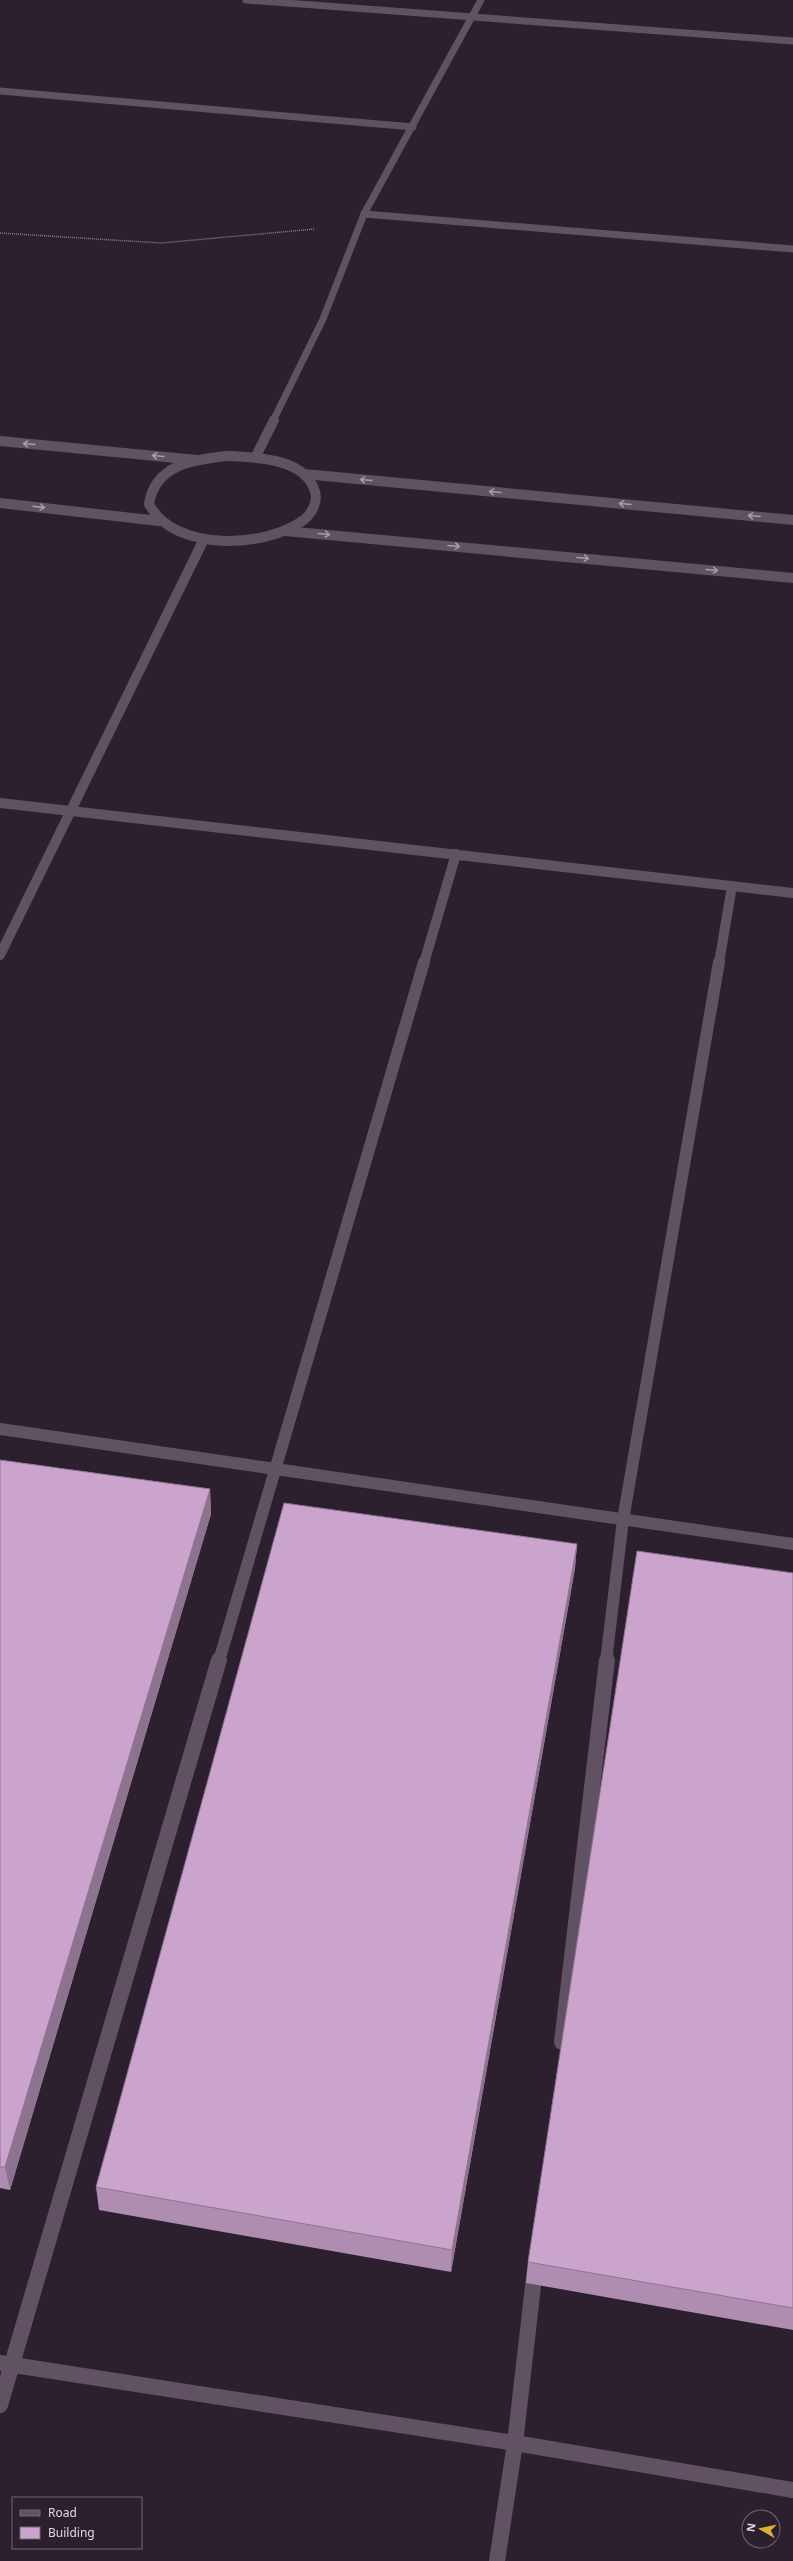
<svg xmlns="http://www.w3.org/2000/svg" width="793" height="2561" viewBox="0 0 793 2561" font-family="'Noto Sans',sans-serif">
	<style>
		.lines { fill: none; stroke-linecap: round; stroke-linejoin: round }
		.path { stroke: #8b808c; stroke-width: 1.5; stroke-dasharray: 1 1; stroke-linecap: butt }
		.minor-far3 { stroke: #615263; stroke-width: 7 }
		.minor-far2 { stroke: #615263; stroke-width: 10 }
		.minor-far1 { stroke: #615263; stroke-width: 12 }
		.minor { stroke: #615263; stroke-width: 16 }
		.tertiary { stroke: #615263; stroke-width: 10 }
		.wall { fill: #ae8db0 }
		.shaded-wall { fill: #8d7390 }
		.building { fill: #caa4cd; stroke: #8d7390 }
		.oneway { stroke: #a79ba8 }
	</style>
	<rect width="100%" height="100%" fill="#2c1f2e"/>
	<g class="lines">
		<path class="path" d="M 0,233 L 161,243 L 315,229"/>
		<g class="minor-far3">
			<path d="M 246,0 L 793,41"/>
			<path d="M 0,91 L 413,127"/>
			<path d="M 364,214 L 793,249"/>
			<path d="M 273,421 L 323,319 L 364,214 L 481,0"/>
		</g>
		<g class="minor-far2">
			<path d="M 0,441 L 197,460"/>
			<path d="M 256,456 L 274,420"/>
			<path d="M 0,503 L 159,521"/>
			<path d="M 0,803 L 793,893"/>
			<path d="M 424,963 L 456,854"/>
			<path d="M 719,963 L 732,886"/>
		</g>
		<g class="minor-far1">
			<path d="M 0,1429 L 793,1544"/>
			<path d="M 219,1661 L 424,962"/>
			<path d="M 606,1661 L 623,1520 L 719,962"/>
		</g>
		<g class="minor">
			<path d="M 562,2042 L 607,1660"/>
			<path d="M 0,2363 L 515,2443 L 793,2490"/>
			<path d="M 0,2405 L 219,1660"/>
			<path d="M 497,2561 L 515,2443 L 535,2269"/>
		</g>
		<g class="tertiary">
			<path d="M 226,456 C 255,457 306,458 315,492 C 318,501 312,513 305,519 C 266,549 173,552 149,504 C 155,465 192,460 226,456 Z"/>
			<path d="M 304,474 L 793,520"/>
			<path d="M 285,531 L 793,578"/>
			<path d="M 0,955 L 204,539"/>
		</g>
	</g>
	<g class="wall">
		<path d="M 0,1460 L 210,1489 L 211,1514 L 10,2190 L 0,2188 Z"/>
		<path d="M 577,1544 L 575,1568 L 451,2272 L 99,2210 L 96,2187 Z"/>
		<path d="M 793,1573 L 793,2330 L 526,2283 L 528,2262 Z"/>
	</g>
	<g class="shaded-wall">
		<path d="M 210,1489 L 211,1514 L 10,2190 L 5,2167 Z"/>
		<path d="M 577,1544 L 575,1568 L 451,2272 L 452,2250 Z"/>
	</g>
	<g class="building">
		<path d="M 0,1460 L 210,1489 L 5,2167 L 0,2167 Z"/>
		<path d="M 284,1503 L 577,1544 L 452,2250 L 96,2187 Z"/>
		<path d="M 637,1551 L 793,1573 L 793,2308 L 528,2262 Z"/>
	</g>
	<defs><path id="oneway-shaft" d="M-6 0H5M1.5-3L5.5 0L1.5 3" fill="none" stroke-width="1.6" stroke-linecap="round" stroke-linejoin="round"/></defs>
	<g class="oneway">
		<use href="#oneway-shaft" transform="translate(29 444) rotate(-175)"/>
		<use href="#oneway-shaft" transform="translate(158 456) rotate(-175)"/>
		<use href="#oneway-shaft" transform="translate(366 480) rotate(-175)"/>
		<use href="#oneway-shaft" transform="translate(495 492) rotate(-175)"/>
		<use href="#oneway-shaft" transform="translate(625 504) rotate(-175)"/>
		<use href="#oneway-shaft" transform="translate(39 507) rotate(7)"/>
		<use href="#oneway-shaft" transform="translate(754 516) rotate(-175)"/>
		<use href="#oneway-shaft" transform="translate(324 534) rotate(5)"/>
		<use href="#oneway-shaft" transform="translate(454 546) rotate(5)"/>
		<use href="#oneway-shaft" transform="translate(583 558) rotate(5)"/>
		<use href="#oneway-shaft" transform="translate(712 570) rotate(5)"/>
	</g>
	<rect x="12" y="2497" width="130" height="52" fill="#2c1f2e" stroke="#746875"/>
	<rect x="20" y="2510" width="20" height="6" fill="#615263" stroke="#746875"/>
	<text x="48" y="2517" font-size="12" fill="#e0d6e0">Road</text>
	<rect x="20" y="2527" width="20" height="12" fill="#caa4cd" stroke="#746875"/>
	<text x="48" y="2537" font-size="12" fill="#e0d6e0">Building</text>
	<g transform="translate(761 2529) rotate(279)"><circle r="19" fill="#2c1f2e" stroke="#746875"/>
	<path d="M0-3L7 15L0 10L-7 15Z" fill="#dab333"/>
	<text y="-6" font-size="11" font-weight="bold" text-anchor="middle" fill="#e0d6e0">N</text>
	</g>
</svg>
